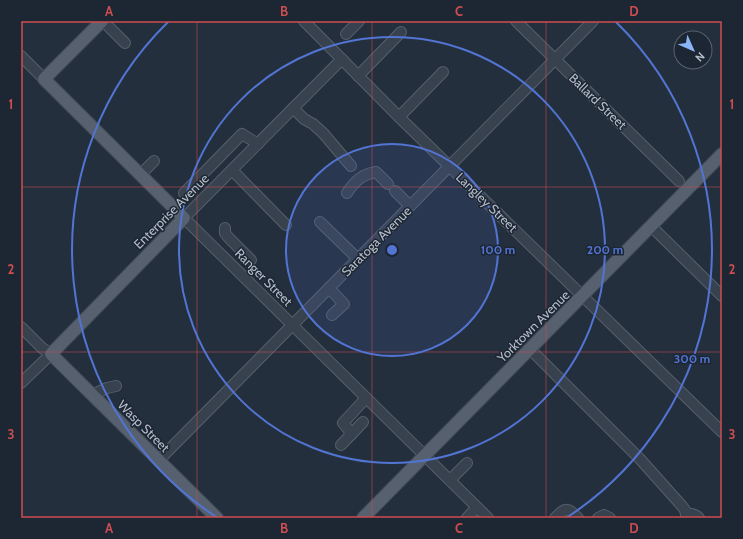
<svg xmlns="http://www.w3.org/2000/svg" width="743" height="539" viewBox="0 0 743 539" font-family="Cabin,sans-serif">
	<style>
		.lines { fill: none; stroke-linecap: round; stroke-linejoin: round }
		.minor-casing { stroke: #565f6c; stroke-width: 12 }
		.major-casing { stroke: #414a57; stroke-width: 14 }
		.minor { stroke: #38414e; stroke-width: 10 }
		.major { stroke: #56606e; stroke-width: 12 }
		.grid { fill: none; stroke: #ce4d50; stroke-width: 1; stroke-opacity: 0.55 }
		.ring { fill: none; stroke: #5274d3; stroke-width: 2 }
		.labels { text-anchor: middle; stroke-width: 3; stroke-linejoin: round; paint-order: stroke }
		.street-label { font-size: 13px; fill: #b4bcc9; stroke: #1d2633 }
		.centre { fill: #5274d3; stroke: #1d2633; stroke-width: 2 }
		.ring-label { font-size: 12px; text-anchor: middle; font-weight: bold; fill: #5274d3; stroke: #1d2633; stroke-width: 3; stroke-linejoin: round; paint-order: stroke }
		.neatline { fill: none; stroke: #ce4d50; stroke-width: 1.5 }
		.grid-label { font-size: 13px; text-anchor: middle; font-weight: bold; fill: #ce4d50 }
	</style>
	<rect width="100%" height="100%" fill="#242f3e"/>
	<g class="lines">
		<defs>
			<g id="minor">
				<path d="M 103,21 L 125,43"/>
				<path d="M 304,21 L 399,117 L 722,432"/>
				<path d="M 516,21 L 679,181"/>
				<path d="M 346,34 L 359,21"/>
				<path d="M 21,56 L 44,79"/>
				<path d="M 342,59 L 184,218 L 488,518"/>
				<path d="M 358,76 L 401,32"/>
				<path d="M 293,108 L 304,119 L 313,124 L 323,133 L 351,166"/>
				<path d="M 399,117 L 443,72"/>
				<path d="M 232,170 L 286,225"/>
				<path d="M 140,175 L 154,161"/>
				<path d="M 395,191 L 410,206"/>
				<path d="M 184,193 L 242,134 L 258,144"/>
				<path d="M 347,193 C 354,182 362,174 376,172 L 388,184"/>
				<path d="M 320,222 L 358,259"/>
				<path d="M 651,226 L 722,296"/>
				<path d="M 225,228 L 225,233 L 228,237 L 251,260"/>
				<path d="M 329,288 L 344,304 L 332,315"/>
				<path d="M 21,327 L 42,348 L 51,354 L 21,383"/>
				<path d="M 530,349 L 640,459 L 682,506 L 685,510 L 687,518"/>
				<path d="M 92,395 L 107,388 L 116,386"/>
				<path d="M 352,434 L 343,423 L 366,398"/>
				<path d="M 341,445 L 363,422"/>
				<path d="M 159,460 L 593,21"/>
				<path d="M 450,480 L 467,463"/>
				<path d="M 686,514 C 692,513 695,514 699,518"/>
				<path d="M 467,518 L 477,507"/>
				<path d="M 555,518 C 566,507 567,507 578,518"/>
				<path d="M 598,518 L 604,515 L 610,518"/>
			</g>
			<g id="major">
				<path d="M 102,21 L 44,79 L 184,218 L 51,354 L 217,518"/>
				<path d="M 363,518 L 722,154"/>
			</g>
		</defs>
		<use href="#minor" class="minor-casing"/>
		<use href="#major" class="major-casing"/>
		<use href="#minor" class="minor"/>
		<use href="#major" class="major"/>
	</g>
	<path class="grid" d="M 197,21 L 197,518M 372,21 L 372,518M 546,21 L 546,518M 21,187 L 722,187M 21,352 L 722,352"/>
	<circle cx="392" cy="250" r="106" fill="#5274d3" fill-opacity=".12"/>
	<g class="ring">
		<circle cx="392" cy="250" r="106"/>
		<circle cx="392" cy="250" r="213"/>
		<path d="M218 518A319 319 0 0 1 168 22M616 22A319 319 0 0 1 566 518"/>
	</g>
	<g class="labels">
		<g class="street-label">
			<text transform="translate(598 101) rotate(44)" y="5">Ballard Street</text>
			<text transform="translate(487 202) rotate(44)" y="5">Langley Street</text>
			<text transform="translate(171 211) rotate(-45)" y="5">Enterprise Avenue</text>
			<text transform="translate(376 241) rotate(-45)" y="5">Saratoga Avenue</text>
			<text transform="translate(264 277) rotate(45)" y="5">Ranger Street</text>
			<text transform="translate(533 326) rotate(-45)" y="5">Yorktown Avenue</text>
			<text transform="translate(144 426) rotate(45)" y="5">Wasp Street</text>
		</g>
	</g>
	<circle cx="392" cy="250" r="6" class="centre"/>
	<g class="ring-label">
		<text x="498" y="254">100 m</text>
		<text x="605" y="254">200 m</text>
		<text x="692" y="363">300 m</text>
	</g>
	<rect width="743" height="539" fill="none" stroke="#1d2633" stroke-width="44"/>
	<g transform="translate(693 50) rotate(135)"><circle r="19" fill="#1d2633" stroke="#59626f"/>
	<path d="M0-3L7 15L0 10L-7 15Z" fill="#8ab4f8"/>
	<text y="-6" font-size="11" font-weight="bold" text-anchor="middle" fill="#b4bcc9">N</text>
	</g>
	<rect x="22" y="22" width="699" height="495" class="neatline"/>
	<g class="grid-label">
		<text x="109" y="16">A</text>
		<text x="284" y="16">B</text>
		<text x="459" y="16">C</text>
		<text x="634" y="16">D</text>
		<text x="11" y="109">1</text>
		<text x="732" y="109">1</text>
		<text x="11" y="274">2</text>
		<text x="732" y="274">2</text>
		<text x="11" y="439">3</text>
		<text x="732" y="439">3</text>
		<text x="109" y="533">A</text>
		<text x="284" y="533">B</text>
		<text x="459" y="533">C</text>
		<text x="634" y="533">D</text>
	</g>
</svg>
